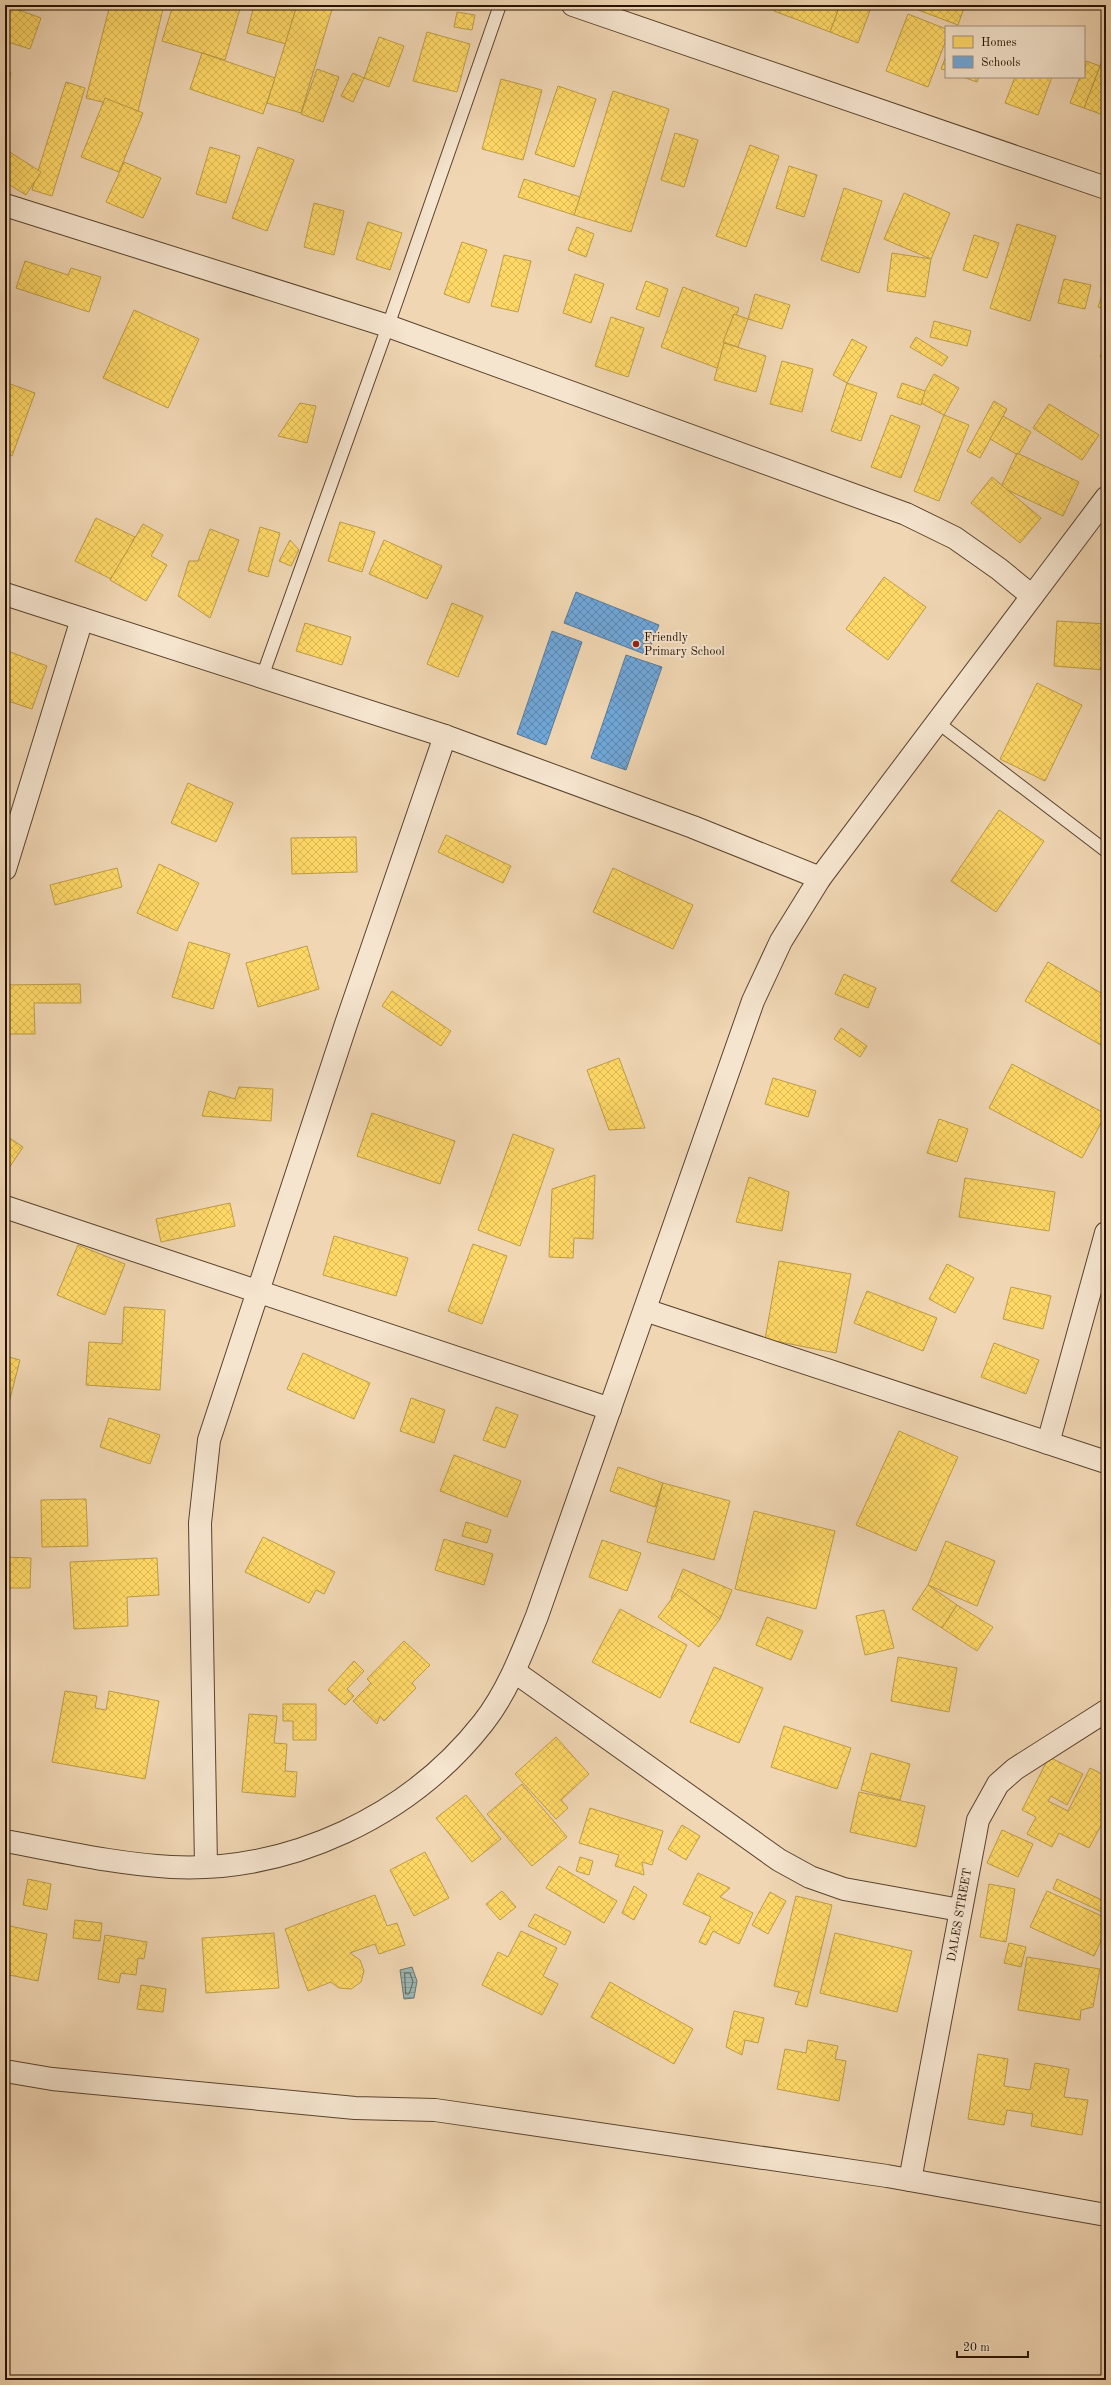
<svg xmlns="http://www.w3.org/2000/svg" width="1111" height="2385" viewBox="0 0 1111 2385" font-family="'Old Standard TT',serif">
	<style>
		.water { fill: url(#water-rules); stroke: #6e756d }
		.homes { fill: url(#homes-cross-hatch); stroke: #be9d47 }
		.schools { fill: url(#schools-cross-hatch); stroke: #5a7b9a }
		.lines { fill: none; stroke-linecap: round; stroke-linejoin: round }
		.shore { stroke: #62645a; stroke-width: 1 }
		.lane-casing { stroke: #5a432d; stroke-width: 14 }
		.street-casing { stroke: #5a432d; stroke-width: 24 }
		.lane { stroke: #f5e4ce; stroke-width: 12 }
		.street { stroke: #f5e4ce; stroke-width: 22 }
		.poi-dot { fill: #8f2418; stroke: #f5e4ce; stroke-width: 1.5 }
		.labels { text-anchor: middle; stroke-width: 4; stroke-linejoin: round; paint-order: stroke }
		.poi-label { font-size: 12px; fill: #281200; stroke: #f5e4ce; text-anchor: start }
		.street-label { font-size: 12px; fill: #281200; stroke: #f5e4ce }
	</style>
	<defs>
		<pattern id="water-rules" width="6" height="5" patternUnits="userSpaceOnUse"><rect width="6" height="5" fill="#9cb7b5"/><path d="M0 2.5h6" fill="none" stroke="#869c9a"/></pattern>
		<pattern id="homes-cross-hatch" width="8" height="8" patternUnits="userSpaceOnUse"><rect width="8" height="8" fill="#ffd966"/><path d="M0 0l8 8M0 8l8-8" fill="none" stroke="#dbb957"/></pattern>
		<pattern id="schools-cross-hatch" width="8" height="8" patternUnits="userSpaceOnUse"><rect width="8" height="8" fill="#6fa8dc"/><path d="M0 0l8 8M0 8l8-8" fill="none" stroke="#5b87b0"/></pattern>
	</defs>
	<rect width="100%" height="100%" fill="#f0d6b3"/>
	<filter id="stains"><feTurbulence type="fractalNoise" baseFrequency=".005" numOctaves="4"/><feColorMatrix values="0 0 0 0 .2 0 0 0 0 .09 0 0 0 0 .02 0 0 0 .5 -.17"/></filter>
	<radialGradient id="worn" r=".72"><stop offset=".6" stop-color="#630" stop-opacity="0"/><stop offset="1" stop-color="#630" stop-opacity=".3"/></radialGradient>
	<path class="water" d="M 412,1967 L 417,1981 L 414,1998 L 404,1999 L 400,1970 Z"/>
	<g class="homes">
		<path d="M 5,5 L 41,18 L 30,49 L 5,41 Z"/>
		<path d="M 110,5 L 164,5 L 138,111 L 86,98 Z"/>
		<path d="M 173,5 L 241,5 L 225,60 L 162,41 Z"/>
		<path d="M 254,5 L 297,5 L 286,44 L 247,33 Z"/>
		<path d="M 297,5 L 333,6 L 301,113 L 267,103 Z"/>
		<path d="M 777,5 L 840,5 L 830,32 L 774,11 Z"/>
		<path d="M 840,5 L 872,5 L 858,43 L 830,32 Z"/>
		<path d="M 905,5 L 965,5 L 958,25 Z"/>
		<path d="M 457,12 L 475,15 L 472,30 L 454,27 Z"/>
		<path d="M 908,14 L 946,29 L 946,40 L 928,87 L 886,71 Z"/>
		<path d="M 427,32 L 470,44 L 457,92 L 413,81 Z"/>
		<path d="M 379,37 L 404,46 L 389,87 L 364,78 Z"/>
		<path d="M 1106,50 L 1106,116 L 1084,108 Z"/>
		<path d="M 202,53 L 275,78 L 263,114 L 190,89 Z"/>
		<path d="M 946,56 L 946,70 L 941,69 Z"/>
		<path d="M 1086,61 L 1100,66 L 1084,108 L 1070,103 L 1080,77 L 1084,77 Z"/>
		<path d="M 317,69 L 339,77 L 323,122 L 301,114 Z"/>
		<path d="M 5,71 L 11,73 L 5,94 Z"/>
		<path d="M 353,73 L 364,78 L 353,102 L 341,96 Z"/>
		<path d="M 963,77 L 979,77 L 977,82 Z"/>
		<path d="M 1015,77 L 1052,77 L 1038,115 L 1005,103 Z"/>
		<path d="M 501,79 L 542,90 L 523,160 L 482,149 Z"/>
		<path d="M 66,82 L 85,88 L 52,196 L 32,190 Z"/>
		<path d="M 558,86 L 596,99 L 574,167 L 535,154 Z"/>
		<path d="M 613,91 L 669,109 L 631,232 L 574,215 Z"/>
		<path d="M 105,98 L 143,113 L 119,172 L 81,157 Z"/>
		<path d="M 675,133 L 698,140 L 684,187 L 661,180 Z"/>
		<path d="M 750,145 L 779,156 L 746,247 L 716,236 Z"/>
		<path d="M 210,147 L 240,156 L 226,203 L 196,194 Z"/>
		<path d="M 258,147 L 294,160 L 267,231 L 232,218 Z"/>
		<path d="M 5,149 L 41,172 L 26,195 L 5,182 Z"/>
		<path d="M 124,162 L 161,178 L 143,218 L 106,202 Z"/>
		<path d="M 789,166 L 817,175 L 804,217 L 776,208 Z"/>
		<path d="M 524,179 L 580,197 L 574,215 L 518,197 Z"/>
		<path d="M 844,188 L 882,201 L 859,273 L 821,260 Z"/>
		<path d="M 904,193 L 950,213 L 931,259 L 884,239 Z"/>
		<path d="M 314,203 L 344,211 L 334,255 L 304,247 Z"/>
		<path d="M 368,222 L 402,233 L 390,270 L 356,259 Z"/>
		<path d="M 1017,224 L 1056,236 L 1030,321 L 990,308 Z"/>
		<path d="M 577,227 L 594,234 L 586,257 L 568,250 Z"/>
		<path d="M 974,235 L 999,243 L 987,278 L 963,270 Z"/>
		<path d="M 462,242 L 487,250 L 469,303 L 444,294 Z"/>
		<path d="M 892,253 L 931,259 L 925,297 L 887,291 Z"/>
		<path d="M 504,255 L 531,261 L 518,312 L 491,306 Z"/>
		<path d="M 25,261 L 68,275 L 71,268 L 101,277 L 89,312 L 16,288 Z"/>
		<path d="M 575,274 L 604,284 L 591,323 L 563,313 Z"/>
		<path d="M 1064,279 L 1091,285 L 1085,309 L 1058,303 Z"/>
		<path d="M 646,281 L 668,289 L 659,317 L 636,309 Z"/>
		<path d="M 1106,284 L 1106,310 L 1098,307 Z"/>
		<path d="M 683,287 L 739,308 L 717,368 L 661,347 Z"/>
		<path d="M 755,294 L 790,305 L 782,329 L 748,319 Z"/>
		<path d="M 134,310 L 199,339 L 168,408 L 103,378 Z"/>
		<path d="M 734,314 L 748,319 L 738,347 L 723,342 Z"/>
		<path d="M 611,317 L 644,328 L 628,377 L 595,366 Z"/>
		<path d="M 934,321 L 971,331 L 967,346 L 930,337 Z"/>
		<path d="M 916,337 L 948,357 L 942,366 L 910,347 Z"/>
		<path d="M 852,339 L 867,347 L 847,383 L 833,375 Z"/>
		<path d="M 1106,342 L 1106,360 L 1100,357 Z"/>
		<path d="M 724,343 L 766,356 L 756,392 L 714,380 Z"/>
		<path d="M 782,361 L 813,369 L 802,412 L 770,404 Z"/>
		<path d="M 934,374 L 959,388 L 944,415 L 919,402 Z"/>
		<path d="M 5,382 L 35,393 L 12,456 L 5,453 Z"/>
		<path d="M 847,383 L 877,393 L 861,441 L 831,431 Z"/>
		<path d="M 902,383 L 925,391 L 921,405 L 897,397 Z"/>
		<path d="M 994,401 L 1007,409 L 980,458 L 967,451 Z"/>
		<path d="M 300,403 L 316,406 L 307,443 L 278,436 Z"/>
		<path d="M 1049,404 L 1099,435 L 1082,460 L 1033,428 Z"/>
		<path d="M 891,415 L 920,426 L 901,478 L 871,467 Z"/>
		<path d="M 944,415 L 969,425 L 939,501 L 914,491 Z"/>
		<path d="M 1003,416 L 1031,432 L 1018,455 L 990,439 Z"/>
		<path d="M 1017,453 L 1079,482 L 1063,516 L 1001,487 Z"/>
		<path d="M 992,477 L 1041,518 L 1020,543 L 971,503 Z"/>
		<path d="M 96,518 L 135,537 L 113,580 L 75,561 Z"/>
		<path d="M 340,522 L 375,532 L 362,572 L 328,561 Z"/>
		<path d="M 143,524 L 163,535 L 151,556 L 167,565 L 146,601 L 110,580 Z"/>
		<path d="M 260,527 L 280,533 L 268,577 L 248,571 Z"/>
		<path d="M 210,529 L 239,540 L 210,618 L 178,596 L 189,561 L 198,561 Z"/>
		<path d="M 290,540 L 299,550 L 291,566 L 279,561 Z"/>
		<path d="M 384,540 L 442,566 L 427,599 L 369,574 Z"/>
		<path d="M 884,577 L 926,607 L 888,660 L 846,629 Z"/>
		<path d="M 452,603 L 483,616 L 458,677 L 427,664 Z"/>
		<path d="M 1057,621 L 1106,624 L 1106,670 L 1054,666 Z"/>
		<path d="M 305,623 L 351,637 L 342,665 L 296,651 Z"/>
		<path d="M 5,650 L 47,666 L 32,709 L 5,700 Z"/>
		<path d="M 1037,683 L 1082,705 L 1045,781 L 1000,759 Z"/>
		<path d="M 188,783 L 233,803 L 216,842 L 171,823 Z"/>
		<path d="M 999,810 L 1044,841 L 996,912 L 951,881 Z"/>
		<path d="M 446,835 L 511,866 L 503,883 L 438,852 Z"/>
		<path d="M 356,837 L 357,872 L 292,874 L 291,838 Z"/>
		<path d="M 159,864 L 199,883 L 177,931 L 137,913 Z"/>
		<path d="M 117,868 L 122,887 L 55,905 L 50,885 Z"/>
		<path d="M 613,868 L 693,905 L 673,949 L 593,912 Z"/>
		<path d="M 189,942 L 230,954 L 213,1009 L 172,997 Z"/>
		<path d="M 307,946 L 319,989 L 258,1007 L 246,963 Z"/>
		<path d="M 1048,962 L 1106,996 L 1106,1048 L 1025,1001 Z"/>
		<path d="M 844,974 L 876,988 L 868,1008 L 835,994 Z"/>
		<path d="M 80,984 L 81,1003 L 34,1003 L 35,1034 L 5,1034 L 5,985 Z"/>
		<path d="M 392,991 L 451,1031 L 441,1046 L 382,1006 Z"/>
		<path d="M 841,1028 L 867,1046 L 860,1057 L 834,1039 Z"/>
		<path d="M 619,1058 L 645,1128 L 609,1130 L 587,1070 Z"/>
		<path d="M 1012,1064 L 1106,1114 L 1082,1158 L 989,1108 Z"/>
		<path d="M 773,1078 L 816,1091 L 808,1117 L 765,1104 Z"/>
		<path d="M 239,1087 L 273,1089 L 271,1121 L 202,1116 L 209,1091 L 235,1099 Z"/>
		<path d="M 372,1113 L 455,1141 L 440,1184 L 357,1156 Z"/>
		<path d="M 939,1119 L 968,1129 L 957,1162 L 927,1153 Z"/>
		<path d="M 513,1134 L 554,1149 L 520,1246 L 478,1230 Z"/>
		<path d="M 5,1135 L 23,1147 L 5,1174 Z"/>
		<path d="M 595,1175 L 593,1239 L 574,1238 L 573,1258 L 549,1257 L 552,1189 Z"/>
		<path d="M 749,1177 L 789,1192 L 782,1231 L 736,1222 Z"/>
		<path d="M 965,1178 L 1055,1192 L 1049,1231 L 959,1217 Z"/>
		<path d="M 230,1203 L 235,1226 L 161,1242 L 156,1219 Z"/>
		<path d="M 334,1236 L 408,1258 L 396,1296 L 323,1275 Z"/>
		<path d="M 473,1244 L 507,1256 L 482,1324 L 448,1311 Z"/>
		<path d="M 78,1245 L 125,1264 L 105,1315 L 57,1295 Z"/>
		<path d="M 779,1261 L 851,1274 L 836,1353 L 765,1339 Z"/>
		<path d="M 947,1264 L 974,1278 L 955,1313 L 929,1299 Z"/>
		<path d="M 1011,1287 L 1051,1296 L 1043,1329 L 1003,1319 Z"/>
		<path d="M 867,1291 L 937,1318 L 923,1351 L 854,1323 Z"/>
		<path d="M 124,1307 L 165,1310 L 160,1390 L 86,1385 L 89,1342 L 122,1344 Z"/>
		<path d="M 994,1343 L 1039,1360 L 1026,1394 L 981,1377 Z"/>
		<path d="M 303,1353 L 370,1383 L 354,1419 L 287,1389 Z"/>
		<path d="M 5,1356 L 20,1360 L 5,1418 Z"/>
		<path d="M 411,1398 L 445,1410 L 434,1443 L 400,1431 Z"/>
		<path d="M 496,1407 L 518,1415 L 505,1448 L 483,1440 Z"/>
		<path d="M 109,1418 L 160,1435 L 150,1464 L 100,1447 Z"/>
		<path d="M 899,1431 L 958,1457 L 916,1551 L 856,1525 Z"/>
		<path d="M 454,1455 L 521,1481 L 507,1517 L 440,1491 Z"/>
		<path d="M 618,1467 L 663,1483 L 655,1507 L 610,1491 Z"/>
		<path d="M 663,1483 L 730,1501 L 714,1560 L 647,1542 Z"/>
		<path d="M 86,1499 L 88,1546 L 42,1547 L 41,1500 Z"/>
		<path d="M 754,1511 L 835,1531 L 816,1609 L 735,1589 Z"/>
		<path d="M 466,1522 L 491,1530 L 487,1543 L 462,1536 Z"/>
		<path d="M 263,1537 L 335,1572 L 324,1594 L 316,1590 L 309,1603 L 245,1572 Z"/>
		<path d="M 444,1539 L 493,1554 L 484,1585 L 435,1570 Z"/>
		<path d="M 602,1540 L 641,1553 L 627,1591 L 589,1577 Z"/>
		<path d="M 946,1541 L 995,1561 L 977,1606 L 928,1585 Z"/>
		<path d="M 5,1557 L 31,1558 L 30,1588 L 5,1588 Z"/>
		<path d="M 157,1558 L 159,1595 L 127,1597 L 128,1626 L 74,1629 L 70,1562 Z"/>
		<path d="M 683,1569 L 732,1590 L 720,1619 L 671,1598 Z"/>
		<path d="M 928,1585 L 957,1605 L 942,1628 L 912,1609 Z"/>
		<path d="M 679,1589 L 720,1619 L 699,1647 L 658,1617 Z"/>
		<path d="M 957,1605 L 993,1627 L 977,1651 L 942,1628 Z"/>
		<path d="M 620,1609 L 687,1645 L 660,1698 L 592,1662 Z"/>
		<path d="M 884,1610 L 894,1648 L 865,1655 L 856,1616 Z"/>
		<path d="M 767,1617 L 803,1631 L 791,1660 L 756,1645 Z"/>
		<path d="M 404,1641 L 430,1665 L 412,1683 L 416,1688 L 384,1721 L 380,1716 L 377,1724 L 353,1701 L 371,1683 L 367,1679 Z"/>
		<path d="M 898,1657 L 957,1668 L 949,1712 L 891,1701 Z"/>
		<path d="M 354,1661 L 364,1671 L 347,1689 L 354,1696 L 345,1705 L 328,1690 Z"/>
		<path d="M 714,1667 L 763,1688 L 739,1743 L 690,1722 Z"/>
		<path d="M 65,1691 L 97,1696 L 95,1708 L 106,1710 L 109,1691 L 159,1701 L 145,1779 L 52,1762 Z"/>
		<path d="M 283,1704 L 316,1704 L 316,1740 L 293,1740 L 293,1721 L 283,1721 Z"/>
		<path d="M 249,1714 L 277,1716 L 274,1743 L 287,1744 L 285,1771 L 297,1772 L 295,1797 L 242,1792 Z"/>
		<path d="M 784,1726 L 851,1748 L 837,1789 L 771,1767 Z"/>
		<path d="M 556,1737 L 589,1774 L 561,1800 L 568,1808 L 556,1819 L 515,1774 Z"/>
		<path d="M 871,1753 L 910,1764 L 900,1800 L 861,1790 Z"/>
		<path d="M 1049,1757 L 1083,1774 L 1067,1805 L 1051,1796 L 1048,1801 L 1068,1811 L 1090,1768 L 1106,1776 L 1104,1788 L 1106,1789 L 1106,1816 L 1089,1848 L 1059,1833 L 1052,1847 L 1027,1834 L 1036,1817 L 1022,1810 Z"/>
		<path d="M 522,1784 L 567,1837 L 532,1866 L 487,1814 Z"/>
		<path d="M 859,1792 L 925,1806 L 916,1847 L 850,1832 Z"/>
		<path d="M 466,1795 L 501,1839 L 472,1862 L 436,1818 Z"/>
		<path d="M 590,1808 L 663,1831 L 652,1865 L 642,1862 L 644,1875 L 615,1866 L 619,1855 L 579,1843 Z"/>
		<path d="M 682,1825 L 700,1836 L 686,1860 L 668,1849 Z"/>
		<path d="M 1002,1830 L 1033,1844 L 1018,1877 L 987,1863 Z"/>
		<path d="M 425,1852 L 449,1898 L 414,1916 L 390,1870 Z"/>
		<path d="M 580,1857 L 593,1861 L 589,1875 L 576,1871 Z"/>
		<path d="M 559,1866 L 617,1901 L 604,1923 L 546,1888 Z"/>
		<path d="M 698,1873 L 730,1888 L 720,1897 L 753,1913 L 739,1944 L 713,1931 L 706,1945 L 699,1942 L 711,1917 L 683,1904 Z"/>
		<path d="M 28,1879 L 51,1884 L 47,1910 L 23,1905 Z"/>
		<path d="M 1057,1879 L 1106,1902 L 1102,1912 L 1053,1889 Z"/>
		<path d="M 989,1884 L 1015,1889 L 1006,1942 L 980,1937 Z"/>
		<path d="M 634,1886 L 647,1895 L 634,1920 L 622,1913 Z"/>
		<path d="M 502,1891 L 516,1907 L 500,1920 L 486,1904 Z"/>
		<path d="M 1047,1891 L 1106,1918 L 1106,1930 L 1094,1956 L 1030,1927 Z"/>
		<path d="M 770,1892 L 786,1901 L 768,1934 L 752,1925 Z"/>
		<path d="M 375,1895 L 387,1926 L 397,1923 L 405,1945 L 379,1954 L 375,1944 L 350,1953 L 360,1960 L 364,1971 L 361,1982 L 351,1989 L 339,1988 L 331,1982 L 308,1991 L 285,1929 Z"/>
		<path d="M 796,1896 L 832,1905 L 807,2007 L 795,2004 L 799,1992 L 774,1986 Z"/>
		<path d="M 535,1914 L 571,1932 L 565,1945 L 528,1926 Z"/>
		<path d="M 75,1920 L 102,1923 L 100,1941 L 73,1938 Z"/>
		<path d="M 5,1925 L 47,1934 L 38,1981 L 5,1974 Z"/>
		<path d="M 521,1931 L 557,1948 L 543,1976 L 558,1984 L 542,2015 L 482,1985 L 498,1952 L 508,1957 Z"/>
		<path d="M 274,1933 L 279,1988 L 206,1993 L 202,1938 Z"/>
		<path d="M 835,1933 L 912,1951 L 897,2012 L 820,1993 Z"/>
		<path d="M 105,1935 L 147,1942 L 144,1959 L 138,1958 L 136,1975 L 121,1973 L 119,1983 L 98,1979 Z"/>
		<path d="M 1009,1943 L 1026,1947 L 1021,1967 L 1004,1963 Z"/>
		<path d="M 1027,1957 L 1100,1969 L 1093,2007 L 1081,2010 L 1080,2020 L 1018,2010 Z"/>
		<path d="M 610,1982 L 693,2029 L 674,2064 L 591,2017 Z"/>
		<path d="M 141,1985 L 166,1989 L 163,2012 L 137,2009 Z"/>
		<path d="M 734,2011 L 764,2018 L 758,2043 L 745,2040 L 742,2055 L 726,2047 Z"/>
		<path d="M 808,2040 L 838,2046 L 835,2059 L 846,2061 L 839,2101 L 777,2089 L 785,2049 L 806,2053 Z"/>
		<path d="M 978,2054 L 1008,2059 L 1004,2086 L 1030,2090 L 1035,2063 L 1069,2069 L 1064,2097 L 1088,2100 L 1082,2135 L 1031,2126 L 1033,2114 L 1007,2110 L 1004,2125 L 968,2119 Z"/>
	</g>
	<g class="schools">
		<path d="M 576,592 L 659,625 L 647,655 L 564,623 Z"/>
		<path d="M 552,631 L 582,642 L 546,745 L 517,734 Z"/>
		<path d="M 626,655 L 662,667 L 626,770 L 591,758 Z"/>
	</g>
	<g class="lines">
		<path class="shore" d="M 405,1973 L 410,1973 L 413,1982 L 409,1994 L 406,1994 Z"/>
		<defs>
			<g id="lane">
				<path d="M 262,677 L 388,326 L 500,5"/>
				<path d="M 937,722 L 1106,851"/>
			</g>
			<g id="street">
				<path d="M 573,5 L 1106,188"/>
				<path d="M 5,205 L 388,326 L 906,514 L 955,538 L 999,569 L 1032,596"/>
				<path d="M 5,594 L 445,736 L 693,827 L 820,878"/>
				<path d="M 5,869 L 82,619"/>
				<path d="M 5,1207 L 610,1409"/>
				<path d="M 645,1310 L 1106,1462"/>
				<path d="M 1048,1443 L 1106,1233"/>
				<path d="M 515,1672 L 779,1860 L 810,1877 L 844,1889 L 960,1910"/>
				<path d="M 5,1841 C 60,1851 116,1864 171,1867 C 290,1873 410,1816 483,1723 C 508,1691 522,1653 537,1616 L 753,1001 L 781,941 L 820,878 L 1106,498"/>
				<path d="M 206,1865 L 200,1523 L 209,1440 L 347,1021 L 445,736"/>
				<path d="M 5,2071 L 52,2079 L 355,2108 L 435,2110 L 887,2176 L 1106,2215"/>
				<path d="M 910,2180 L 978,1820 L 998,1784 L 1015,1769 L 1106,1711"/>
			</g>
		</defs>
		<use href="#lane" class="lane-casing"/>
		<use href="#street" class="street-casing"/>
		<use href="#lane" class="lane"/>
		<use href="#street" class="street"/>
	</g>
	<circle class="poi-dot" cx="636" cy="644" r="4"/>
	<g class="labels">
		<g class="poi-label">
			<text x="644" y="641">Friendly<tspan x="644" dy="14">Primary School</tspan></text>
		</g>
		<g class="street-label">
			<text transform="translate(959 1915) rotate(-80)" y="4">DALES STREET</text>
		</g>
	</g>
	<rect width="1111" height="2385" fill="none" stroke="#f0d6b3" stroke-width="20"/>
	<rect x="6" y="6" width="1099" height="2373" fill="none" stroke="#281200" stroke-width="2"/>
	<rect x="10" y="10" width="1091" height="2365" fill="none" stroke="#281200"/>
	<rect x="945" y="26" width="140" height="52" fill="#f5e4ce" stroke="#a3907c"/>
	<rect x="953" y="36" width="20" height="12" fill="#ffd966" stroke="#a3907c"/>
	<text x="981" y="46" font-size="12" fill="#281200">Homes</text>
	<rect x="953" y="56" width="20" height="12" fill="#6fa8dc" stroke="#a3907c"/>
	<text x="981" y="66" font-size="12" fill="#281200">Schools</text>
	<path d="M957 2351v6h71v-6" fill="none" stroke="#281200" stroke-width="2"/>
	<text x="963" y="2351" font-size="12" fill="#281200" stroke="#f5e4ce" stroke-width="3" paint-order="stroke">20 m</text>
	<rect width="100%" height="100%" filter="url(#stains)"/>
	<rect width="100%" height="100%" fill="url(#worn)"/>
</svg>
